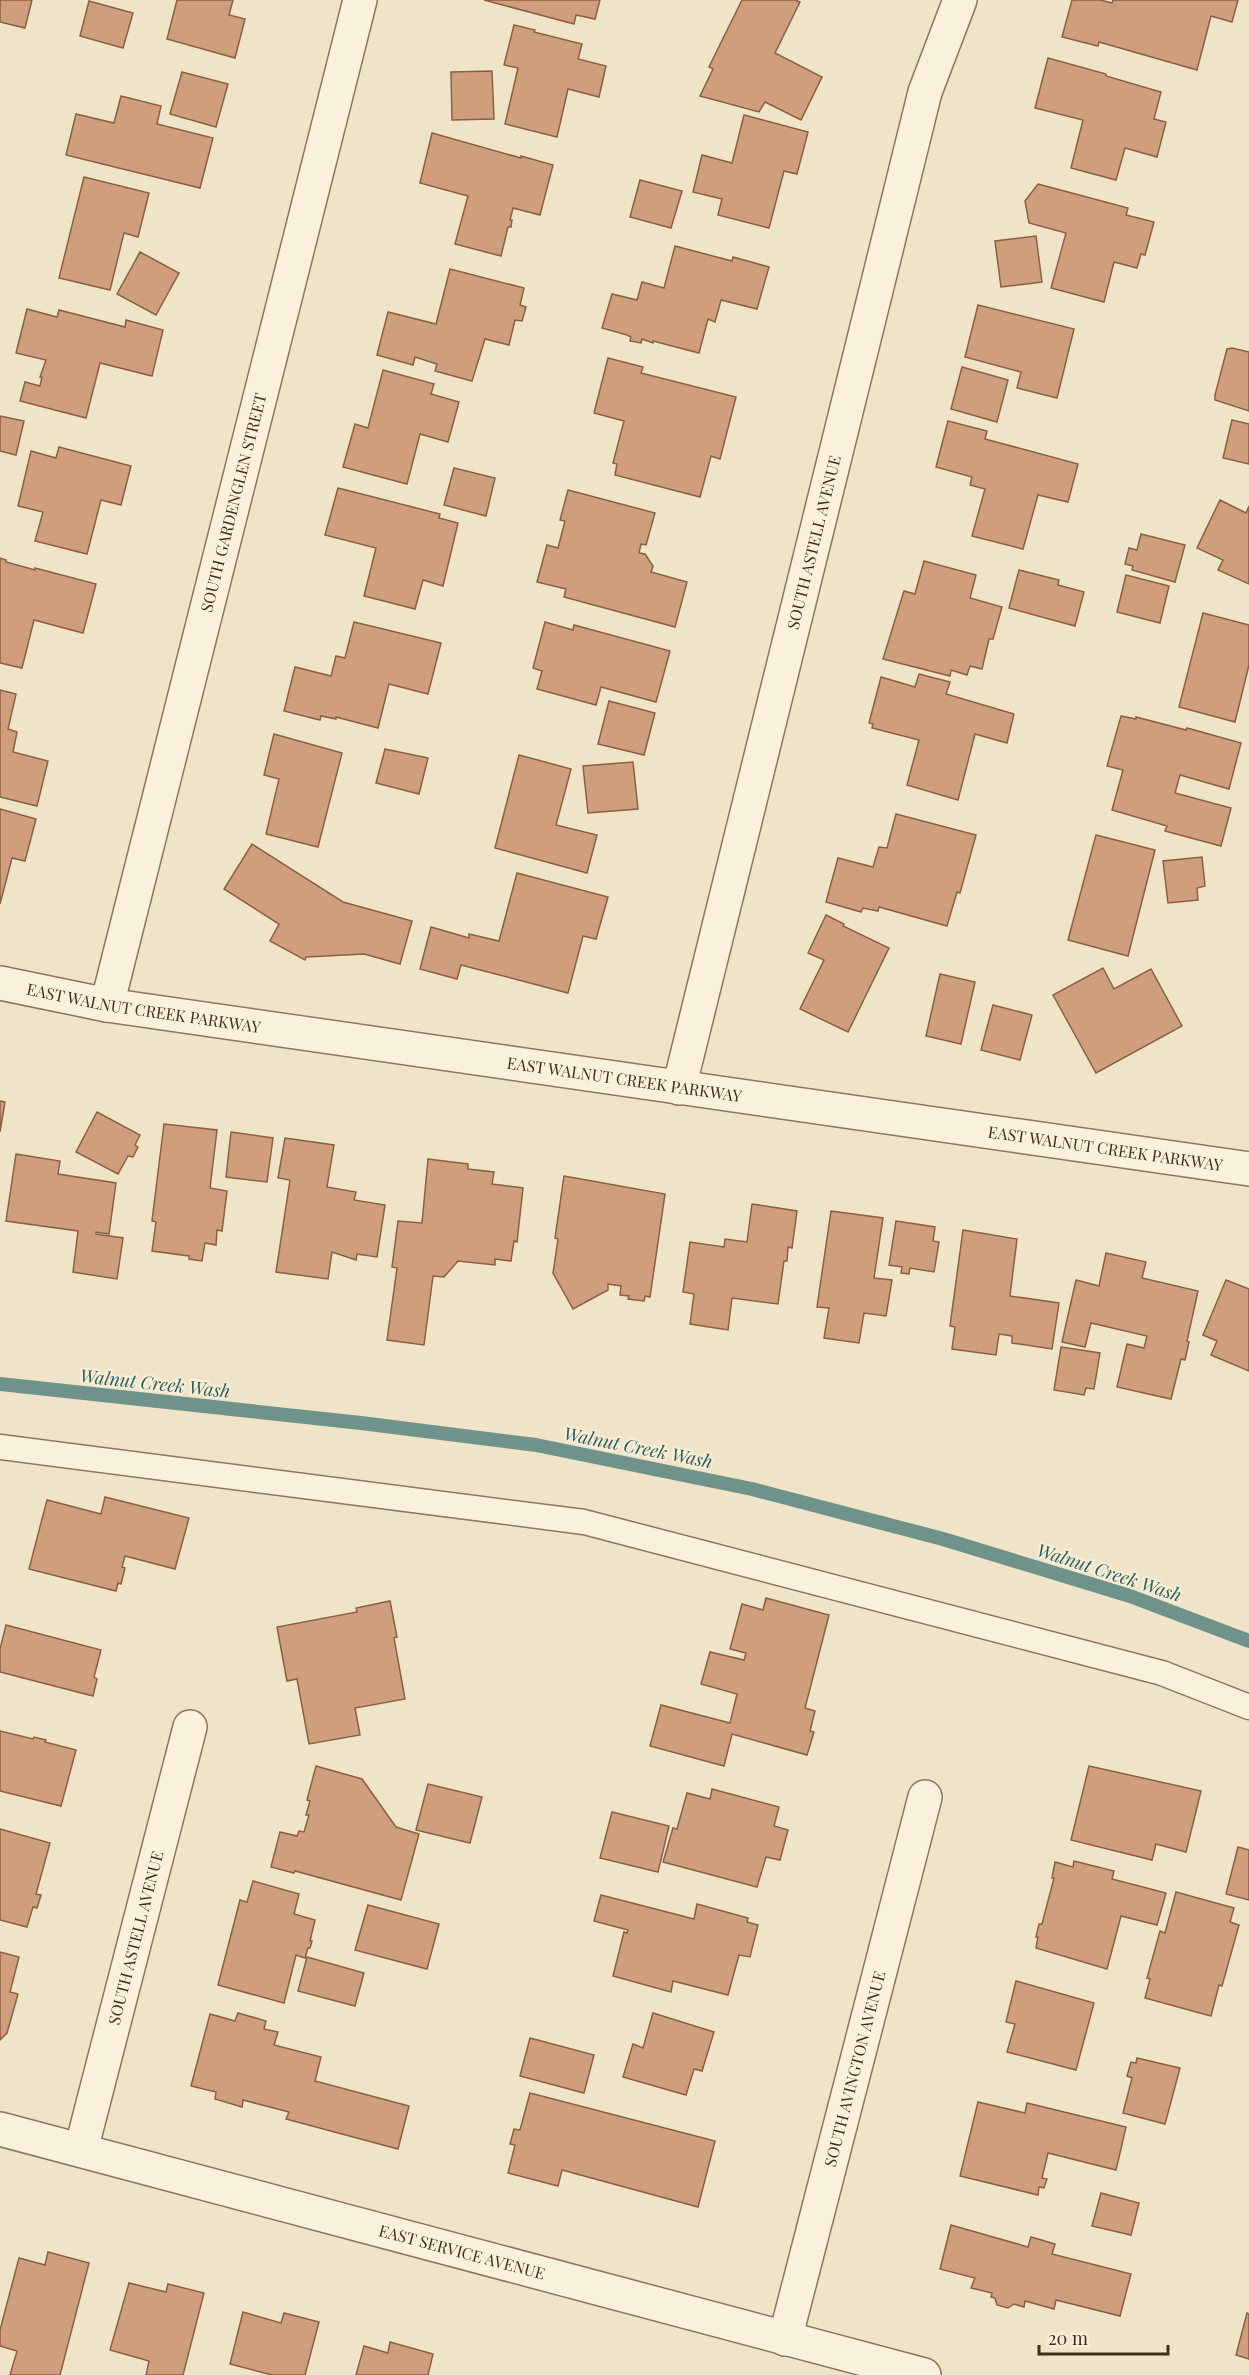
<svg xmlns="http://www.w3.org/2000/svg" width="1249" height="2375" viewBox="0 0 1249 2375" font-family="'Playfair Display',serif">
	<style>
		.lines { fill: none; stroke-linecap: round; stroke-linejoin: round }
		.stream { stroke: #6f938a; stroke-width: 14 }
		.building { fill: #cf9f7d; stroke: #8d5f41; stroke-width: 1.5 }
		.lane-casing { stroke: #8d765c; stroke-width: 27 }
		.street-casing { stroke: #8d765c; stroke-width: 36 }
		.lane { stroke: #faf1dc; stroke-width: 24 }
		.street { stroke: #faf1dc; stroke-width: 33 }
		.labels { text-anchor: middle; stroke-width: 4.5; stroke-linejoin: round; paint-order: stroke }
		.street-label { font-size: 16px; fill: #3d2e20; stroke: #f7eed8 }
		.water-label { font-size: 18px; font-style: italic; fill: #2f5d5a; stroke: #f7eed8 }
	</style>
	<rect width="100%" height="100%" fill="#f0e4c8"/>
	<g class="lines">
		<path class="stream" d="M 0,1384 L 361,1423 L 536,1445 L 752,1489 L 943,1539 L 1130,1596 L 1249,1641"/>
	</g>
	<g class="building">
		<path d="M 0,0 L 32,0 L 25,28 L 0,22 Z"/>
		<path d="M 177,0 L 233,0 L 229,15 L 245,19 L 235,58 L 167,39 Z"/>
		<path d="M 484,0 L 600,0 L 595,19 L 576,15 L 574,24 Z"/>
		<path d="M 742,0 L 795,0 L 800,2 L 775,53 L 822,77 L 801,120 L 765,102 L 759,112 L 700,96 L 713,69 L 709,67 Z"/>
		<path d="M 1072,0 L 1100,0 L 1112,3 L 1113,0 L 1238,0 L 1232,22 L 1211,16 L 1197,70 L 1099,42 L 1098,46 L 1062,37 Z"/>
		<path d="M 89,1 L 133,13 L 123,48 L 80,36 Z"/>
		<path d="M 514,25 L 535,30 L 534,32 L 582,44 L 578,59 L 606,66 L 599,97 L 568,89 L 557,137 L 505,124 L 518,68 L 504,65 Z"/>
		<path d="M 1048,58 L 1106,74 L 1106,76 L 1161,92 L 1154,119 L 1166,122 L 1157,157 L 1125,148 L 1116,180 L 1071,168 L 1083,120 L 1035,108 Z"/>
		<path d="M 492,71 L 494,119 L 452,120 L 451,72 Z"/>
		<path d="M 182,72 L 228,84 L 216,127 L 170,114 Z"/>
		<path d="M 121,96 L 161,106 L 157,124 L 213,138 L 200,188 L 66,155 L 76,114 L 114,123 Z"/>
		<path d="M 744,115 L 808,132 L 797,174 L 784,171 L 769,228 L 718,215 L 722,199 L 693,192 L 702,155 L 732,163 Z"/>
		<path d="M 432,133 L 521,158 L 521,156 L 553,165 L 540,215 L 513,208 L 510,220 L 512,220 L 511,227 L 508,227 L 501,256 L 455,244 L 468,196 L 420,183 Z"/>
		<path d="M 84,177 L 149,193 L 138,237 L 124,233 L 110,290 L 59,278 Z"/>
		<path d="M 640,180 L 682,191 L 671,228 L 630,217 Z"/>
		<path d="M 1038,184 L 1128,208 L 1126,215 L 1154,222 L 1145,255 L 1141,254 L 1137,268 L 1114,262 L 1104,302 L 1051,288 L 1066,233 L 1029,223 L 1025,201 Z"/>
		<path d="M 1036,236 L 1042,282 L 1001,287 L 995,241 Z"/>
		<path d="M 675,246 L 732,261 L 733,257 L 769,267 L 757,309 L 721,300 L 715,322 L 708,319 L 699,353 L 653,341 L 653,343 L 642,339 L 641,343 L 630,341 L 631,337 L 627,335 L 602,328 L 612,294 L 637,300 L 642,282 L 664,288 Z"/>
		<path d="M 140,252 L 179,273 L 156,315 L 117,294 Z"/>
		<path d="M 450,269 L 524,288 L 520,305 L 526,307 L 522,321 L 515,320 L 509,345 L 485,339 L 472,381 L 435,371 L 437,364 L 415,357 L 413,365 L 377,355 L 388,312 L 436,324 Z"/>
		<path d="M 978,305 L 1074,329 L 1057,398 L 1017,388 L 1021,372 L 965,357 Z"/>
		<path d="M 27,309 L 57,317 L 59,310 L 125,327 L 126,320 L 163,330 L 152,376 L 100,363 L 86,418 L 20,401 L 25,382 L 40,386 L 42,377 L 40,377 L 46,360 L 16,353 Z"/>
		<path d="M 1232,348 L 1249,352 L 1249,411 L 1215,400 L 1215,395 L 1227,349 Z"/>
		<path d="M 608,358 L 643,367 L 641,373 L 736,397 L 720,459 L 711,456 L 700,497 L 615,475 L 617,464 L 613,463 L 624,421 L 594,413 Z"/>
		<path d="M 962,367 L 1008,380 L 997,422 L 951,409 Z"/>
		<path d="M 383,370 L 434,384 L 431,394 L 459,402 L 448,442 L 420,434 L 407,484 L 343,467 L 355,424 L 368,428 Z"/>
		<path d="M 0,416 L 24,421 L 16,455 L 0,451 Z"/>
		<path d="M 1232,420 L 1249,424 L 1249,464 L 1223,458 Z"/>
		<path d="M 948,421 L 987,431 L 985,439 L 1078,464 L 1068,502 L 1038,495 L 1023,549 L 972,536 L 985,489 L 970,485 L 972,477 L 936,467 Z"/>
		<path d="M 59,447 L 131,466 L 121,505 L 101,500 L 87,554 L 35,541 L 43,512 L 18,506 L 31,451 L 56,458 Z"/>
		<path d="M 454,468 L 495,478 L 486,516 L 444,505 Z"/>
		<path d="M 338,488 L 440,514 L 439,518 L 458,523 L 443,586 L 423,580 L 415,609 L 364,596 L 376,548 L 325,535 Z"/>
		<path d="M 568,490 L 655,513 L 646,545 L 641,544 L 639,553 L 645,554 L 653,566 L 651,572 L 687,582 L 675,627 L 564,597 L 566,589 L 537,582 L 547,545 L 558,548 L 565,521 L 560,520 Z"/>
		<path d="M 1220,500 L 1246,513 L 1249,506 L 1249,584 L 1218,570 L 1223,560 L 1197,548 Z"/>
		<path d="M 1141,534 L 1185,545 L 1175,582 L 1132,570 L 1133,566 L 1125,564 L 1129,548 L 1137,550 Z"/>
		<path d="M 0,558 L 6,560 L 6,562 L 35,570 L 35,568 L 96,584 L 83,633 L 34,620 L 22,668 L 0,663 Z"/>
		<path d="M 924,561 L 976,575 L 970,598 L 1002,607 L 993,639 L 989,639 L 982,669 L 970,666 L 967,675 L 951,670 L 950,676 L 883,659 L 904,591 L 915,594 Z"/>
		<path d="M 1019,570 L 1059,580 L 1058,585 L 1084,592 L 1075,626 L 1009,608 Z"/>
		<path d="M 1126,575 L 1169,586 L 1160,623 L 1117,612 Z"/>
		<path d="M 1203,613 L 1249,625 L 1249,665 L 1235,722 L 1179,707 Z"/>
		<path d="M 354,622 L 441,643 L 428,694 L 389,684 L 378,728 L 336,717 L 336,719 L 321,716 L 320,720 L 284,711 L 295,667 L 331,676 L 336,656 L 345,658 Z"/>
		<path d="M 545,622 L 573,630 L 574,625 L 670,651 L 656,702 L 601,687 L 596,705 L 537,689 L 542,671 L 533,668 Z"/>
		<path d="M 919,674 L 950,682 L 946,694 L 1014,714 L 1007,743 L 975,734 L 958,800 L 907,785 L 919,740 L 872,728 L 873,724 L 869,723 L 881,677 L 915,687 Z"/>
		<path d="M 0,690 L 16,694 L 8,729 L 17,732 L 13,752 L 48,761 L 37,806 L 0,797 Z"/>
		<path d="M 609,701 L 655,713 L 644,755 L 598,744 Z"/>
		<path d="M 1121,716 L 1136,719 L 1136,717 L 1186,730 L 1187,728 L 1241,743 L 1229,789 L 1180,775 L 1175,793 L 1231,808 L 1221,846 L 1165,831 L 1167,826 L 1112,810 L 1123,770 L 1107,766 Z"/>
		<path d="M 274,734 L 342,753 L 318,847 L 266,834 L 279,779 L 264,775 Z"/>
		<path d="M 385,749 L 428,758 L 419,794 L 376,783 Z"/>
		<path d="M 519,755 L 571,769 L 556,825 L 597,835 L 587,873 L 495,848 Z"/>
		<path d="M 633,762 L 638,809 L 588,813 L 583,766 Z"/>
		<path d="M 0,809 L 36,819 L 25,861 L 12,858 L 0,904 Z"/>
		<path d="M 896,814 L 976,835 L 960,893 L 957,892 L 947,926 L 879,907 L 878,911 L 863,908 L 861,912 L 826,902 L 838,858 L 873,867 L 879,847 L 887,848 Z"/>
		<path d="M 1096,835 L 1155,850 L 1128,956 L 1068,940 Z"/>
		<path d="M 252,844 L 343,902 L 412,921 L 400,964 L 364,954 L 306,957 L 305,960 L 270,941 L 279,924 L 224,889 Z"/>
		<path d="M 1202,857 L 1205,886 L 1197,888 L 1198,900 L 1168,903 L 1163,861 Z"/>
		<path d="M 517,873 L 608,897 L 596,939 L 583,936 L 568,993 L 461,965 L 457,979 L 420,969 L 431,927 L 469,938 L 469,934 L 499,941 Z"/>
		<path d="M 826,915 L 844,924 L 843,926 L 889,948 L 848,1032 L 800,1009 L 824,960 L 808,953 Z"/>
		<path d="M 1103,968 L 1114,989 L 1151,969 L 1182,1026 L 1096,1073 L 1053,995 Z"/>
		<path d="M 940,974 L 975,982 L 961,1044 L 926,1036 Z"/>
		<path d="M 993,1005 L 1032,1015 L 1020,1060 L 981,1050 Z"/>
		<path d="M 0,1101 L 5,1102 L 0,1132 Z"/>
		<path d="M 97,1112 L 140,1135 L 135,1145 L 138,1147 L 133,1157 L 128,1156 L 118,1174 L 76,1152 Z"/>
		<path d="M 164,1124 L 217,1130 L 210,1188 L 227,1191 L 222,1231 L 217,1230 L 216,1245 L 205,1243 L 202,1261 L 189,1259 L 189,1256 L 152,1251 L 156,1222 L 152,1221 Z"/>
		<path d="M 231,1132 L 273,1138 L 267,1182 L 226,1177 Z"/>
		<path d="M 285,1138 L 334,1145 L 327,1187 L 356,1192 L 354,1200 L 385,1205 L 377,1257 L 357,1254 L 356,1260 L 332,1252 L 328,1279 L 276,1272 L 290,1180 L 278,1178 Z"/>
		<path d="M 16,1154 L 60,1161 L 58,1174 L 116,1183 L 109,1234 L 96,1232 L 96,1234 L 123,1238 L 117,1279 L 73,1272 L 78,1231 L 6,1221 Z"/>
		<path d="M 428,1159 L 468,1164 L 468,1169 L 494,1172 L 492,1184 L 523,1188 L 517,1242 L 514,1241 L 511,1261 L 495,1259 L 495,1265 L 458,1261 L 444,1277 L 433,1276 L 424,1345 L 387,1340 L 397,1268 L 392,1267 L 398,1221 L 422,1223 Z"/>
		<path d="M 564,1176 L 665,1194 L 650,1297 L 645,1296 L 644,1301 L 628,1299 L 629,1296 L 620,1295 L 621,1286 L 608,1284 L 608,1290 L 573,1309 L 553,1273 L 558,1239 L 555,1238 Z"/>
		<path d="M 752,1204 L 797,1211 L 792,1248 L 788,1247 L 787,1261 L 784,1261 L 778,1304 L 732,1298 L 728,1330 L 690,1324 L 694,1294 L 683,1292 L 690,1242 L 724,1247 L 725,1239 L 747,1242 Z"/>
		<path d="M 831,1211 L 883,1218 L 874,1278 L 892,1280 L 886,1316 L 864,1313 L 859,1343 L 824,1338 L 829,1308 L 817,1307 Z"/>
		<path d="M 896,1221 L 935,1227 L 933,1241 L 939,1242 L 934,1272 L 910,1268 L 909,1274 L 901,1273 L 902,1267 L 889,1265 Z"/>
		<path d="M 963,1230 L 1017,1239 L 1010,1296 L 1059,1303 L 1052,1349 L 1012,1343 L 1012,1336 L 999,1334 L 996,1355 L 952,1349 L 955,1327 L 950,1326 Z"/>
		<path d="M 1106,1253 L 1146,1262 L 1142,1278 L 1198,1291 L 1187,1341 L 1189,1342 L 1185,1360 L 1181,1359 L 1171,1399 L 1117,1387 L 1127,1344 L 1144,1348 L 1147,1336 L 1091,1323 L 1085,1347 L 1062,1342 L 1076,1280 L 1099,1286 Z"/>
		<path d="M 1226,1280 L 1249,1289 L 1249,1371 L 1211,1355 L 1217,1341 L 1203,1335 Z"/>
		<path d="M 1061,1347 L 1100,1353 L 1094,1389 L 1086,1388 L 1084,1395 L 1054,1390 Z"/>
		<path d="M 105,1497 L 189,1518 L 175,1569 L 125,1556 L 122,1567 L 125,1568 L 121,1584 L 118,1583 L 116,1591 L 29,1569 L 47,1500 L 101,1514 Z"/>
		<path d="M 766,1598 L 829,1615 L 805,1708 L 815,1711 L 810,1731 L 814,1732 L 807,1755 L 732,1734 L 724,1766 L 650,1746 L 661,1705 L 730,1723 L 737,1694 L 701,1684 L 710,1652 L 744,1660 L 746,1653 L 730,1649 L 742,1604 L 763,1610 Z"/>
		<path d="M 390,1601 L 397,1637 L 394,1638 L 405,1699 L 355,1708 L 360,1735 L 309,1744 L 297,1679 L 287,1681 L 277,1627 L 357,1612 L 356,1608 Z"/>
		<path d="M 6,1625 L 101,1650 L 94,1677 L 97,1679 L 93,1696 L 0,1672 L 0,1649 Z"/>
		<path d="M 0,1731 L 33,1739 L 34,1737 L 46,1740 L 45,1742 L 76,1750 L 61,1806 L 0,1791 Z"/>
		<path d="M 316,1766 L 362,1779 L 396,1827 L 419,1834 L 401,1900 L 295,1871 L 294,1873 L 271,1867 L 280,1832 L 297,1836 L 299,1831 L 304,1832 L 309,1815 L 306,1815 L 310,1801 L 307,1800 Z"/>
		<path d="M 1089,1766 L 1201,1791 L 1186,1852 L 1156,1844 L 1152,1860 L 1071,1840 Z"/>
		<path d="M 428,1784 L 482,1797 L 470,1843 L 416,1830 Z"/>
		<path d="M 712,1789 L 779,1807 L 774,1826 L 788,1830 L 780,1860 L 766,1857 L 757,1887 L 663,1862 L 673,1828 L 677,1829 L 687,1793 L 710,1799 Z"/>
		<path d="M 612,1812 L 669,1826 L 658,1872 L 600,1858 Z"/>
		<path d="M 0,1829 L 50,1843 L 36,1894 L 41,1895 L 37,1908 L 33,1907 L 27,1927 L 0,1920 Z"/>
		<path d="M 1238,1847 L 1249,1850 L 1249,1900 L 1226,1894 Z"/>
		<path d="M 1074,1861 L 1114,1871 L 1112,1879 L 1166,1893 L 1157,1925 L 1121,1916 L 1107,1969 L 1036,1948 L 1038,1937 L 1036,1937 L 1039,1924 L 1042,1924 L 1054,1878 L 1052,1878 L 1055,1862 L 1073,1867 Z"/>
		<path d="M 253,1881 L 299,1894 L 294,1914 L 315,1920 L 310,1941 L 312,1941 L 310,1948 L 308,1948 L 305,1958 L 296,1955 L 284,2003 L 218,1985 L 240,1900 L 247,1902 Z"/>
		<path d="M 1176,1892 L 1234,1908 L 1230,1922 L 1239,1925 L 1222,1986 L 1219,1985 L 1211,2016 L 1145,1998 L 1150,1979 L 1147,1978 L 1160,1931 L 1165,1933 Z"/>
		<path d="M 601,1895 L 694,1919 L 697,1904 L 748,1918 L 747,1922 L 758,1925 L 750,1957 L 739,1955 L 728,1995 L 673,1981 L 671,1992 L 613,1976 L 624,1932 L 627,1933 L 628,1930 L 594,1921 Z"/>
		<path d="M 368,1905 L 439,1924 L 427,1969 L 355,1950 Z"/>
		<path d="M 0,1952 L 19,1957 L 10,1992 L 18,1994 L 7,2033 L 0,2040 Z"/>
		<path d="M 307,1957 L 364,1973 L 355,2006 L 298,1991 Z"/>
		<path d="M 1016,1981 L 1094,2003 L 1076,2070 L 1007,2052 L 1015,2024 L 1006,2022 Z"/>
		<path d="M 238,2013 L 266,2021 L 264,2029 L 278,2032 L 274,2045 L 321,2057 L 315,2081 L 409,2106 L 398,2149 L 286,2119 L 289,2112 L 243,2100 L 242,2107 L 215,2099 L 216,2092 L 191,2086 L 210,2014 L 235,2021 Z"/>
		<path d="M 653,2013 L 714,2032 L 702,2071 L 694,2069 L 686,2095 L 623,2077 L 633,2044 L 643,2048 Z"/>
		<path d="M 530,2038 L 594,2055 L 584,2093 L 520,2076 Z"/>
		<path d="M 1137,2058 L 1180,2068 L 1165,2124 L 1123,2113 L 1132,2078 L 1127,2076 L 1131,2062 L 1136,2063 Z"/>
		<path d="M 530,2093 L 715,2141 L 698,2207 L 562,2170 L 558,2186 L 508,2173 L 515,2145 L 510,2144 L 514,2129 L 520,2130 Z"/>
		<path d="M 978,2102 L 1025,2113 L 1027,2103 L 1126,2127 L 1116,2170 L 1048,2153 L 1042,2178 L 1047,2179 L 1044,2188 L 1039,2187 L 1038,2195 L 960,2176 Z"/>
		<path d="M 1101,2193 L 1139,2203 L 1131,2235 L 1092,2226 Z"/>
		<path d="M 951,2225 L 1028,2247 L 1031,2237 L 1055,2244 L 1052,2254 L 1131,2274 L 1120,2316 L 1056,2300 L 1054,2309 L 1025,2301 L 1024,2307 L 1014,2304 L 1008,2308 L 997,2305 L 995,2298 L 991,2297 L 992,2293 L 971,2288 L 975,2278 L 940,2269 Z"/>
		<path d="M 48,2252 L 89,2263 L 60,2375 L 10,2375 L 17,2351 L 0,2346 L 0,2330 L 19,2258 L 45,2265 Z"/>
		<path d="M 129,2283 L 166,2292 L 168,2284 L 204,2293 L 183,2375 L 146,2375 L 149,2361 L 110,2350 Z"/>
		<path d="M 243,2312 L 281,2323 L 284,2313 L 319,2322 L 305,2375 L 272,2375 L 230,2364 Z"/>
		<path d="M 1247,2313 L 1249,2314 L 1249,2359 L 1236,2355 Z"/>
		<path d="M 390,2342 L 433,2354 L 428,2375 L 356,2375 L 364,2346 L 388,2353 Z"/>
	</g>
	<g class="lines">
		<defs>
			<path id="lane" d="M 0,1447 L 584,1522 L 1162,1673 L 1249,1707"/>
			<g id="street">
				<path id="s1" d="M 0,983 L 107,1005 L 1249,1169"/>
				<path id="s2" d="M 107,1005 L 360,0"/>
				<path id="s3" d="M 679,1088 L 925,92 L 960,0"/>
				<path id="s4" d="M 0,2129 L 924,2375"/>
				<path id="s5" d="M 81,2150 L 190,1727"/>
				<path id="s6" d="M 785,2339 L 925,1797"/>
			</g>
		</defs>
		<use href="#lane" class="lane-casing"/>
		<use href="#street" class="street-casing"/>
		<use href="#lane" class="lane"/>
		<use href="#street" class="street"/>
	</g>
	<g class="labels">
		<g class="street-label">
			<text dy="6" stroke="none"><textPath href="#s2" startOffset="518">SOUTH GARDENGLEN STREET</textPath></text>
			<text dy="6" stroke="none"><textPath href="#s3" startOffset="562">SOUTH ASTELL AVENUE</textPath></text>
			<text dy="6" stroke="none"><textPath href="#s1" startOffset="146">EAST WALNUT CREEK PARKWAY</textPath></text>
			<text dy="6" stroke="none"><textPath href="#s1" startOffset="632">EAST WALNUT CREEK PARKWAY</textPath></text>
			<text dy="6" stroke="none"><textPath href="#s1" startOffset="1118">EAST WALNUT CREEK PARKWAY</textPath></text>
			<text dy="6" stroke="none"><textPath href="#s5" startOffset="219">SOUTH ASTELL AVENUE</textPath></text>
			<text dy="6" stroke="none"><textPath href="#s6" startOffset="279">SOUTH AVINGTON AVENUE</textPath></text>
			<text dy="6" stroke="none"><textPath href="#s4" startOffset="478">EAST SERVICE AVENUE</textPath></text>
		</g>
		<g class="water-label">
			<text transform="translate(155 1384) rotate(6)" y="6">Walnut Creek Wash</text>
			<text transform="translate(638 1448) rotate(11)" y="6">Walnut Creek Wash</text>
			<text transform="translate(1109 1573) rotate(18)" y="6">Walnut Creek Wash</text>
		</g>
	</g>
	<path d="M1039 2345v9h129v-9" fill="none" stroke="#3d2e20" stroke-width="3"/>
	<text x="1048" y="2345" font-size="18" fill="#3d2e20" stroke="#f7eed8" stroke-width="4.5" paint-order="stroke">20 m</text>
</svg>
